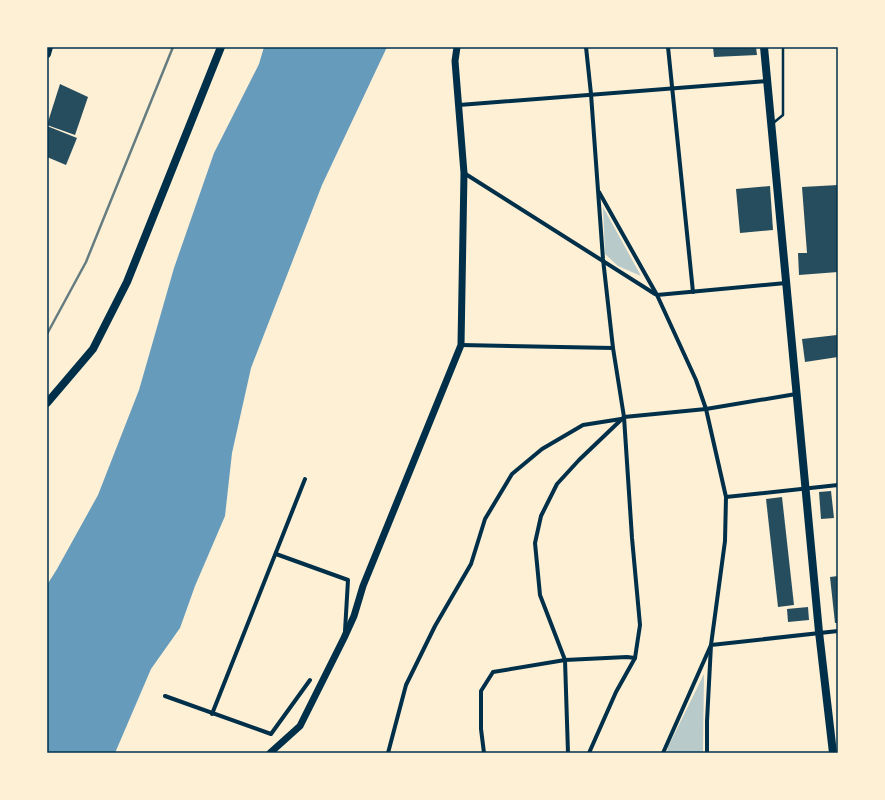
<svg xmlns="http://www.w3.org/2000/svg" width="885" height="800" viewBox="0 0 885 800" font-family="'Space Grotesk',sans-serif">
	<style>
		.green { fill: #b9caca }
		.water { fill: #669bbc }
		.building { fill: #264d5e }
		.lines { fill: none; stroke-linecap: round; stroke-linejoin: round }
		.service { stroke: #003049; stroke-width: 2.5 }
		.minor { stroke: #003049; stroke-width: 4 }
		.secondary { stroke: #003049; stroke-width: 7 }
		.primary { stroke: #003049; stroke-width: 8 }
		.trunk { stroke: #003049; stroke-width: 8 }
		.rail { stroke: #657d81; stroke-width: 2.5 }
		.neatline { fill: none; stroke: #003049; stroke-width: 1.5 }
	</style>
	<rect width="100%" height="100%" fill="#fdf0d5"/>
	<g class="green">
		<path d="M 603,207 L 641,276 L 618,266 L 605,254 Z"/>
		<path d="M 704,674 L 703,753 L 667,753 L 668,747 Z"/>
	</g>
	<path class="water" d="M 264,47 L 387,47 L 322,185 L 251,368 L 232,453 L 225,516 L 195,586 L 180,628 L 151,669 L 115,753 L 47,753 L 47,585 L 57,569 L 98,495 L 139,390 L 174,268 L 214,153 L 259,64 Z"/>
	<g class="building">
		<path d="M 713,47 L 756,47 L 757,55 L 714,57 Z"/>
		<path d="M 60,84 L 88,97 L 75,135 L 47,125 Z"/>
		<path d="M 47,126 L 77,138 L 66,165 L 47,157 Z"/>
		<path d="M 838,185 L 838,272 L 799,275 L 798,253 L 807,253 L 802,187 Z"/>
		<path d="M 770,186 L 773,230 L 740,233 L 736,189 Z"/>
		<path d="M 837,335 L 838,357 L 805,362 L 802,339 Z"/>
		<path d="M 831,491 L 834,518 L 821,519 L 819,492 Z"/>
		<path d="M 782,497 L 794,605 L 778,607 L 766,499 Z"/>
		<path d="M 838,576 L 838,623 L 835,623 L 830,577 Z"/>
		<path d="M 808,607 L 809,620 L 788,622 L 787,609 Z"/>
	</g>
	<g class="lines">
		<path class="service" d="M 772,124 L 783,115 L 783,47"/>
		<g class="minor">
			<path d="M 586,47 L 591,94 L 603,259 L 613,348 L 624,417 L 632,538 L 640,625 L 635,658 L 616,692 L 589,753"/>
			<path d="M 668,47 L 693,292"/>
			<path d="M 459,105 L 767,81"/>
			<path d="M 464,173 L 655,294"/>
			<path d="M 599,192 L 657,295 L 696,380 L 706,409 L 726,497 L 725,541 L 711,645 L 663,753"/>
			<path d="M 657,295 L 786,283"/>
			<path d="M 461,345 L 613,348"/>
			<path d="M 726,497 L 838,485"/>
			<path d="M 276,554 L 348,580 L 345,631"/>
			<path d="M 165,696 L 271,734 L 310,680"/>
			<path d="M 212,714 L 305,479"/>
			<path d="M 388,753 L 406,685 L 435,626 L 471,564 L 485,519 L 512,474 L 542,449 L 583,425 L 621,419"/>
			<path d="M 484,753 L 481,729 L 481,691 L 493,672 L 565,660 L 627,657 L 635,658"/>
			<path d="M 568,753 L 565,660 L 540,595 L 535,543 L 541,516 L 557,484 L 579,460 L 624,417 L 706,409 L 796,394"/>
			<path d="M 707,753 L 707,721 L 711,645 L 838,631"/>
		</g>
		<path class="secondary" d="M 270,753 L 300,726 L 344,638 L 354,616 L 363,586 L 461,345 L 464,173 L 455,61 L 457,47"/>
		<g class="primary">
			<path d="M 764,47 L 819,632 L 833,753"/>
			<path d="M 47,54 L 49,47"/>
		</g>
		<path class="trunk" d="M 47,403 L 93,349 L 127,282 L 221,47"/>
		<path class="rail" d="M 47,334 L 86,262 L 173,47"/>
	</g>
	<rect width="885" height="800" fill="none" stroke="#fdf0d5" stroke-width="96"/>
	<rect x="48" y="48" width="789" height="704" class="neatline"/>
</svg>
